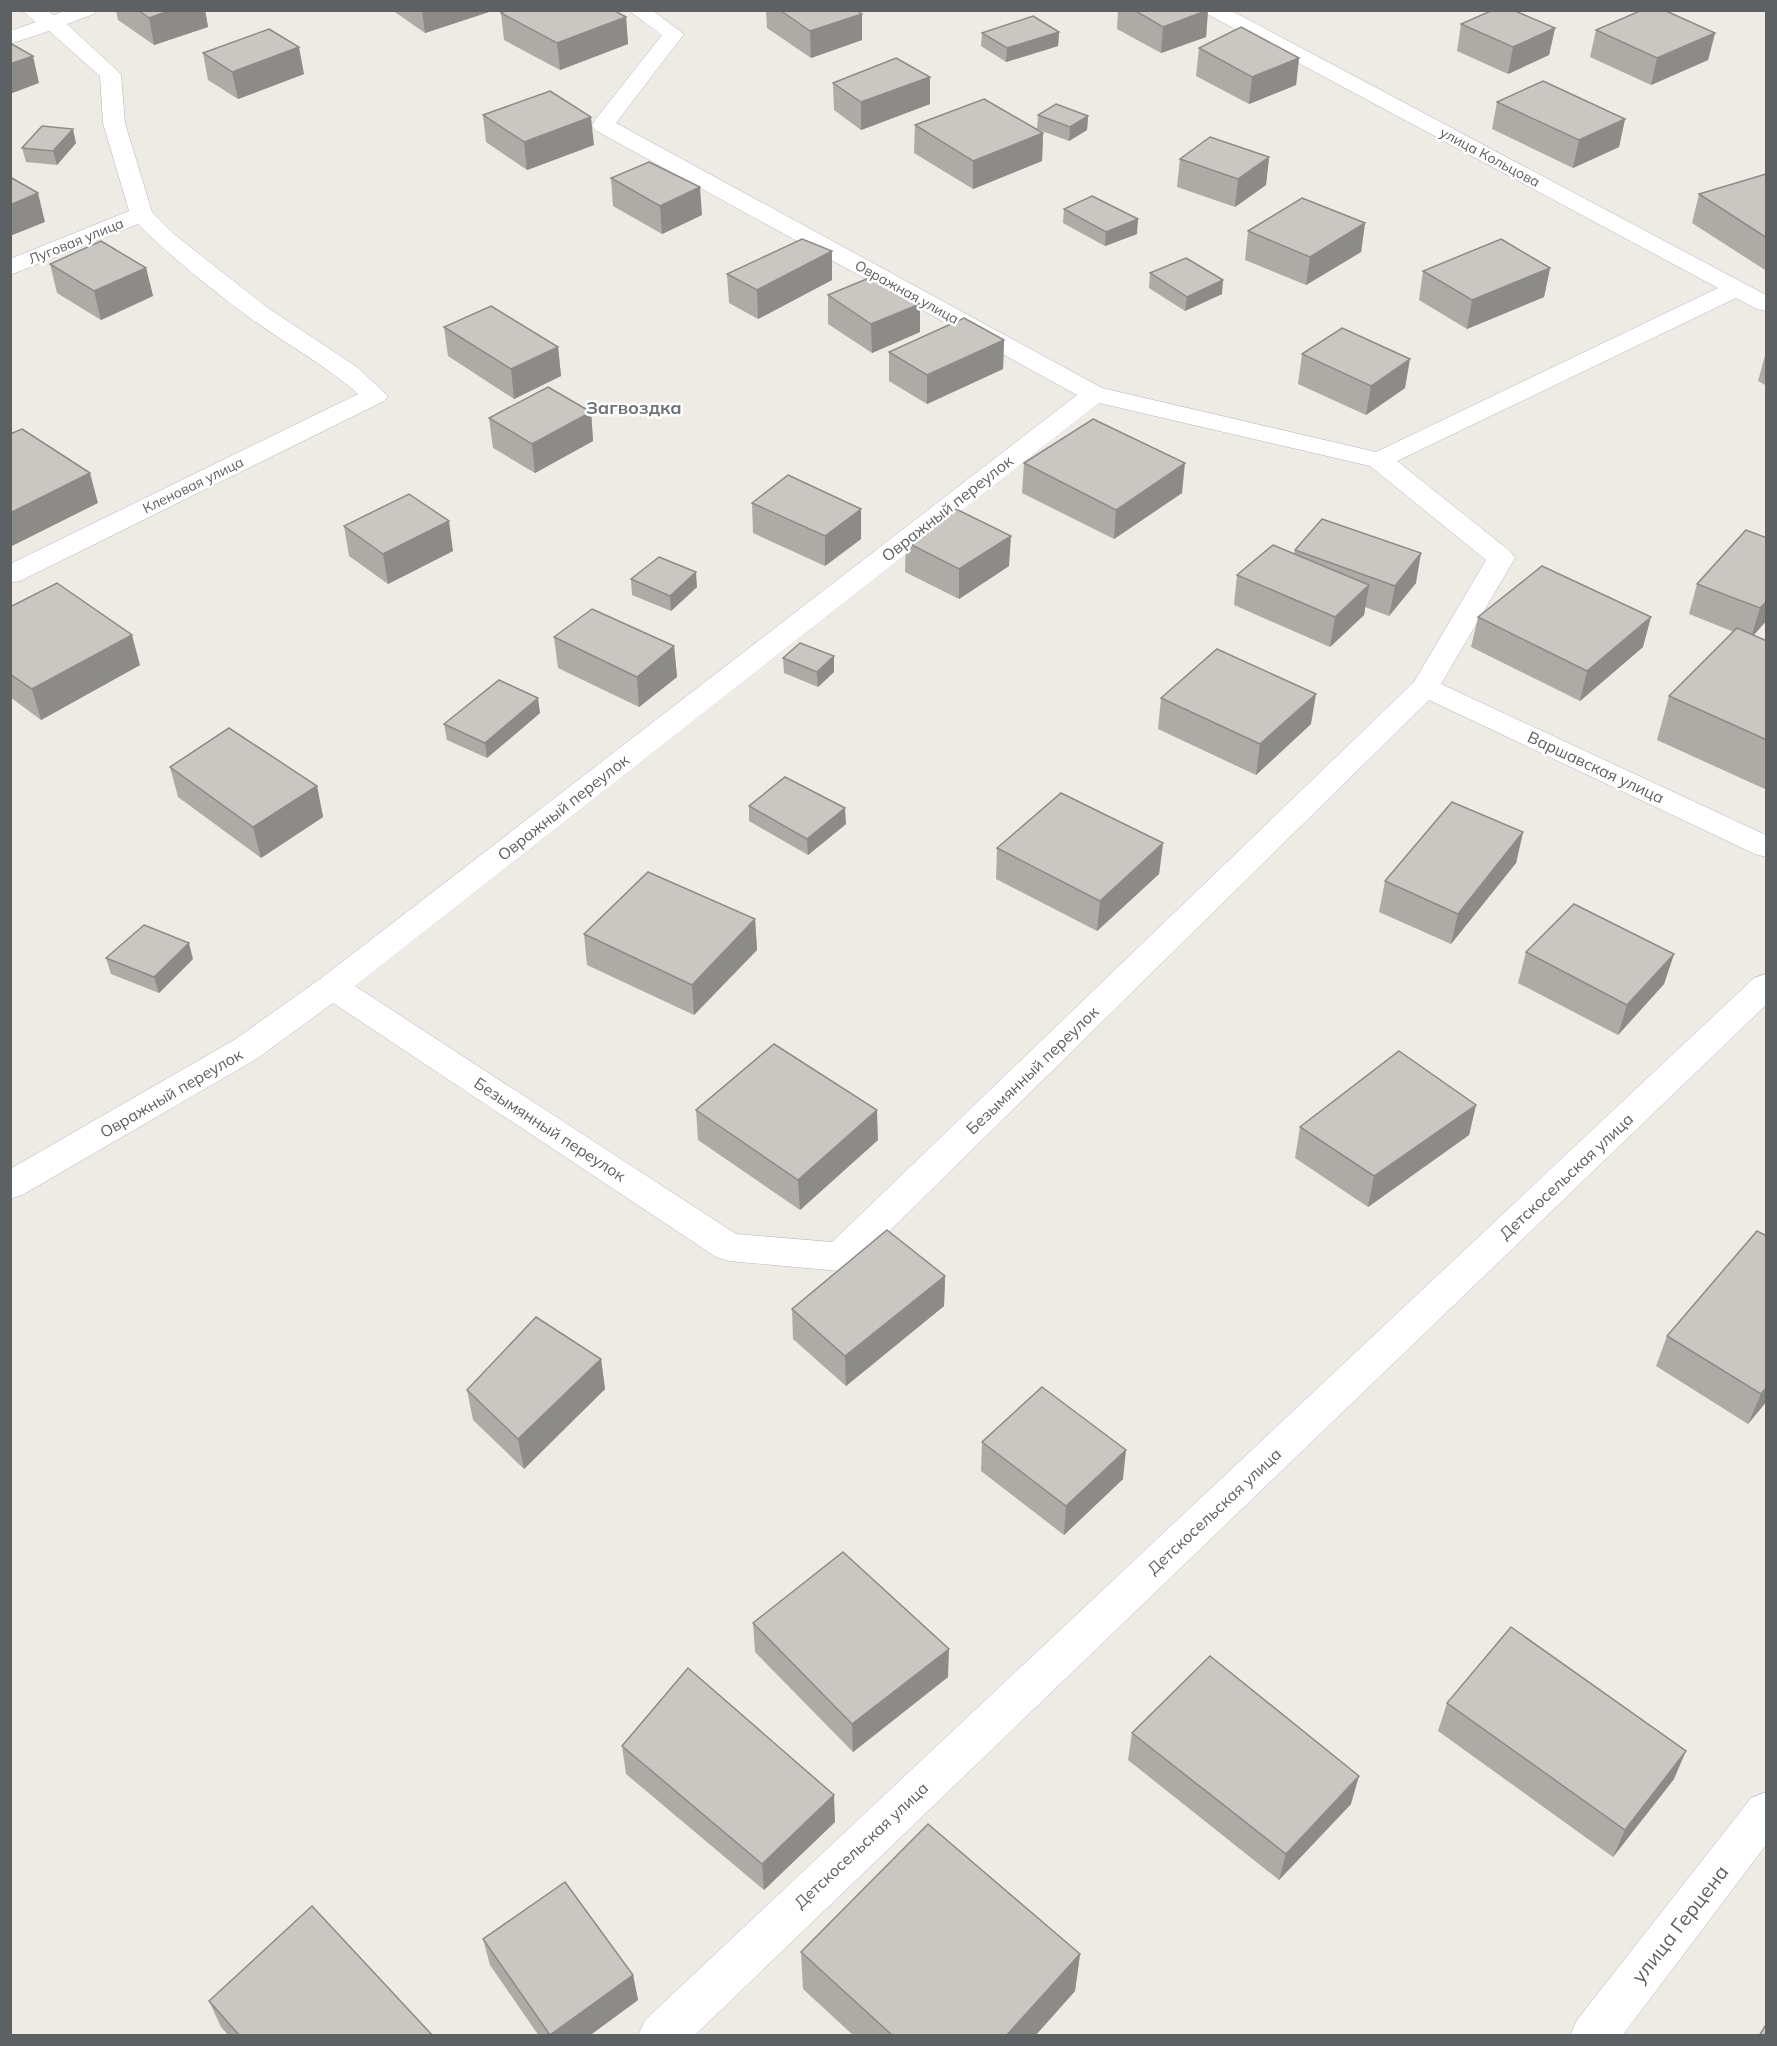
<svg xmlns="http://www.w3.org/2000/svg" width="1777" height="2046" viewBox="0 0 1777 2046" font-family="Mulish,sans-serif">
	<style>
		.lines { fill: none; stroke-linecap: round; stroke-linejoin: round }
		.minor-casing { stroke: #b2b5b9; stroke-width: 1 }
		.minor { fill: #fff; fill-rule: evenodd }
		.wall { fill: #aeaaa6 }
		.shaded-wall { fill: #8d8b87 }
		.building { fill: #cac6c1; stroke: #8d8b87; stroke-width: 1.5 }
		.labels { text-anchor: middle; stroke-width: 5; stroke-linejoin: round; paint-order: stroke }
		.far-street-label { font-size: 14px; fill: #5d6164; stroke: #fff }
		.street-label { font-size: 16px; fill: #5d6164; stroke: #fff }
		.far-district-label { font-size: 18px; font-weight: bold; fill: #6e7376; stroke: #fff }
		.near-street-label { font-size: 20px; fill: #5d6164; stroke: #fff }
	</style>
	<rect width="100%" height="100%" fill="#eeebe5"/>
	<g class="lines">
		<defs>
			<g id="minor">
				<path d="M 21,10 L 46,10 L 54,15 L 66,10 L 97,10 L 94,14 L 67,24 L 121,74 L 125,123 L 152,212 L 175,235 L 268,308 L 357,367 L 388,396 L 384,401 L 20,581 L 10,583 L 10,564 L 358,394 C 325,365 286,344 250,318 C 211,289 172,258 138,224 L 10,275 L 10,259 L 129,211 L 103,123 L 100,76 L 49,31 L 10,44 L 10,31 L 36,22 Z"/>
				<path d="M 628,10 L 652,10 L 684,34 L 616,123 L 1102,388 L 1376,452 L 1718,288 L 1207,14 L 1204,10 L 1230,10 L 1766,295 L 1766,311 L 1757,309 L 1736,298 L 1397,461 L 1511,552 L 1515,558 L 1441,684 L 1766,835 L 1766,857 L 1755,854 L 1429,700 L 853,1267 L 840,1271 L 729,1261 L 716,1257 L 333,1003 L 258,1058 L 22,1195 L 10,1199 L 10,1169 L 234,1040 L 320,979 L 1077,395 L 595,130 L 592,125 L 595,120 L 662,35 ZM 1099,403 L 1370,466 L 1486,560 L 1414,682 L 832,1242 L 736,1234 L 355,986 Z"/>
				<path d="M 1766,974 L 1766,1005 L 694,2036 L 638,2036 L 645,2020 L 1754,978 Z"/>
				<path d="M 1766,1792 L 1766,1845 L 1622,2036 L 1570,2036 L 1577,2020 L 1751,1798 Z"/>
			</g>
		</defs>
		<use href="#minor" class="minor-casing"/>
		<use href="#minor" class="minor"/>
	</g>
	<g class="wall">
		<path d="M 116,10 L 205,10 L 208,27 L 154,45 L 118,20 Z"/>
		<path d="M 392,10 L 495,10 L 425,33 Z"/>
		<path d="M 766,10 L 856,10 L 862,14 L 862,40 L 811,58 L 767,28 Z"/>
		<path d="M 1118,10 L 1208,10 L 1206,37 L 1161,53 L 1117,29 Z"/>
		<path d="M 501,13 L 626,17 L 628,44 L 560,70 L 504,40 Z"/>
		<path d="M 1461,24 L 1555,28 L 1549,55 L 1508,74 L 1457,51 Z"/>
		<path d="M 1596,30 L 1715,33 L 1708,60 L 1651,85 L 1590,57 Z"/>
		<path d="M 1059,32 L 1058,46 L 1006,62 L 981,46 L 982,33 Z"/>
		<path d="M 1199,48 L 1299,58 L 1296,85 L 1249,104 L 1196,76 Z"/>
		<path d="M 203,53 L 304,74 L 238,99 L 208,80 Z"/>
		<path d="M 930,77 L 930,104 L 861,130 L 834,110 L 833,83 Z"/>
		<path d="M 1497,102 L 1625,119 L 1619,147 L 1573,168 L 1492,129 Z"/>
		<path d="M 483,115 L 594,145 L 527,170 L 486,142 Z"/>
		<path d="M 1038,115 L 1088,116 L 1087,130 L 1069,141 L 1037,129 Z"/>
		<path d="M 915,125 L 1043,133 L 1042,161 L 973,189 L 914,153 Z"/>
		<path d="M 76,143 L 57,165 L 26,162 L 22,148 Z"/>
		<path d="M 1269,157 L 1266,185 L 1235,207 L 1177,187 L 1180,159 Z"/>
		<path d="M 1767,174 L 1767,270 L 1765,270 L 1692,223 L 1699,194 Z"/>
		<path d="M 611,178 L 702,215 L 662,234 L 613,206 Z"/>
		<path d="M 1064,209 L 1137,234 L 1105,246 L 1063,223 Z"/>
		<path d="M 1365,223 L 1361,252 L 1306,285 L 1245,260 L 1248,231 Z"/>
		<path d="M 832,251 L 832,280 L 758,319 L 729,303 L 727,274 Z"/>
		<path d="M 50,264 L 146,268 L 153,296 L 101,320 L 57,293 Z"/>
		<path d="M 1550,268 L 1544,297 L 1467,329 L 1419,300 L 1423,271 Z"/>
		<path d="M 1150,273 L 1222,294 L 1185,311 L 1149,288 Z"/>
		<path d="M 828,295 L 920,304 L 920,332 L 872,353 L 828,324 Z"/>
		<path d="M 444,327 L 558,347 L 561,376 L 514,399 L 448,356 Z"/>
		<path d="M 1004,340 L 1003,369 L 927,404 L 889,381 L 889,352 Z"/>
		<path d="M 1766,352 L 1767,352 L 1767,386 L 1758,381 Z"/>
		<path d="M 1302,354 L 1405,388 L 1366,415 L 1298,384 Z"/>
		<path d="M 591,412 L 593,441 L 535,473 L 493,448 L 489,418 Z"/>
		<path d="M 1024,463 L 1182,493 L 1114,539 L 1022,493 Z"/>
		<path d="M 752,503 L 861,539 L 825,566 L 753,533 Z"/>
		<path d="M 344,526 L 453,551 L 388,584 L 349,556 Z"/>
		<path d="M 1767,538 L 1767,620 L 1754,635 L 1767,641 L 1767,790 L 1657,740 L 1669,696 L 1734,632 L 1689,614 L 1697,584 Z"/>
		<path d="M 906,542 L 1009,566 L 959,599 L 905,572 Z"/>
		<path d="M 1295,550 L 1416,583 L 1389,616 L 1365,607 L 1364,615 L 1330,647 L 1234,605 L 1237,575 L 1294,553 Z"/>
		<path d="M 631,579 L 697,587 L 671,611 L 632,595 Z"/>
		<path d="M 10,607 L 140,665 L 41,720 L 10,697 Z"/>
		<path d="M 1478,617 L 1643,647 L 1580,701 L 1471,647 Z"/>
		<path d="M 554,637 L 674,646 L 677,677 L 639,707 L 558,668 Z"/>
		<path d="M 834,656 L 834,672 L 818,687 L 784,673 L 783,658 Z"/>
		<path d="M 1161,698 L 1311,724 L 1256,775 L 1158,729 Z"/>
		<path d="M 540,713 L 487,758 L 447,740 L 444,724 Z"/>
		<path d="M 170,767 L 317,786 L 323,817 L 261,858 L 178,797 Z"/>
		<path d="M 749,806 L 846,824 L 808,855 L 749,821 Z"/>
		<path d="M 1523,832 L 1516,863 L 1451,944 L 1379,912 L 1385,881 Z"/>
		<path d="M 1163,843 L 1159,874 L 1097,931 L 996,879 L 997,848 Z"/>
		<path d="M 755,919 L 757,950 L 694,1015 L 587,965 L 584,934 Z"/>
		<path d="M 1526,952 L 1674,954 L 1664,984 L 1618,1035 L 1518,983 Z"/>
		<path d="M 106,958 L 193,959 L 159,993 L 111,974 Z"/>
		<path d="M 1476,1105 L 1469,1135 L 1368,1207 L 1295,1158 L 1300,1127 Z"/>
		<path d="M 696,1110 L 878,1140 L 800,1210 L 698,1140 Z"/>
		<path d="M 1767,1236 L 1767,1401 L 1748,1424 L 1656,1366 L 1667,1336 Z"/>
		<path d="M 945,1276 L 944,1306 L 846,1386 L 793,1339 L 792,1309 Z"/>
		<path d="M 601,1359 L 605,1389 L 524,1469 L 473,1420 L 467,1390 Z"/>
		<path d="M 982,1442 L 1123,1479 L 1064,1535 L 981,1471 Z"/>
		<path d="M 753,1623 L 948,1677 L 853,1752 L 755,1652 Z"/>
		<path d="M 1447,1703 L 1674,1779 L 1613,1857 L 1438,1731 Z"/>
		<path d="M 1132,1733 L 1351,1804 L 1279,1880 L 1128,1760 Z"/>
		<path d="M 622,1746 L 835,1822 L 764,1890 L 626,1774 Z"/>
		<path d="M 483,1939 L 633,1975 L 638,2000 L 589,2036 L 539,2036 L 490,1965 Z"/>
		<path d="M 801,1952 L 1080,1954 L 1075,1991 L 1035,2036 L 854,2036 L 803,1989 Z"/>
		<path d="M 209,2001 L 433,2036 L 229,2036 L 221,2027 Z"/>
	</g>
	<g class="shaded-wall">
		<path d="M 171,10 L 205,10 L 208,27 L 154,45 L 149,18 Z"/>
		<path d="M 422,10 L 495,10 L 425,33 Z"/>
		<path d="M 1208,10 L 1206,37 L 1161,53 L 1163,27 Z"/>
		<path d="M 862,14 L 862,40 L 811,58 L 810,31 Z"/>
		<path d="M 626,17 L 628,44 L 560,70 L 557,43 Z"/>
		<path d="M 1555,28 L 1549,55 L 1508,74 L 1513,47 Z"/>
		<path d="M 1059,32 L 1058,46 L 1006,62 L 1007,48 Z"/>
		<path d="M 1715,33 L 1708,60 L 1651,85 L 1657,58 Z"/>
		<path d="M 299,47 L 304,74 L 238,99 L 232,72 Z"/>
		<path d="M 33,56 L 39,83 L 10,94 L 10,64 Z"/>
		<path d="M 1299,58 L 1296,85 L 1249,104 L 1252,77 Z"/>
		<path d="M 930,77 L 930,104 L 861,130 L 861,102 Z"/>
		<path d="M 1088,116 L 1087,130 L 1069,141 L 1070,127 Z"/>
		<path d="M 591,117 L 594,145 L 527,170 L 524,142 Z"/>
		<path d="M 1625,119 L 1619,147 L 1573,168 L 1579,140 Z"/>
		<path d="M 73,129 L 76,143 L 57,165 L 53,151 Z"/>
		<path d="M 1043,133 L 1042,161 L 973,189 L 973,161 Z"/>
		<path d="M 1269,157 L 1266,185 L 1235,207 L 1238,179 Z"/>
		<path d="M 700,187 L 702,215 L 662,234 L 660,206 Z"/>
		<path d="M 38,193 L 45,222 L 10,236 L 10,205 Z"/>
		<path d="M 1138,219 L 1137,234 L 1105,246 L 1106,232 Z"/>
		<path d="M 1365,223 L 1361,252 L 1306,285 L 1310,257 Z"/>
		<path d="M 832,251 L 832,280 L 758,319 L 757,290 Z"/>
		<path d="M 146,268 L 153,296 L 101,320 L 94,291 Z"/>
		<path d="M 1550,268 L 1544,297 L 1467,329 L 1472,300 Z"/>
		<path d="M 1223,280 L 1222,294 L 1185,311 L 1187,297 Z"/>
		<path d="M 920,304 L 920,332 L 872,353 L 871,324 Z"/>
		<path d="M 1004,340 L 1003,369 L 927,404 L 927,375 Z"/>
		<path d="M 558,347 L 561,376 L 514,399 L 511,369 Z"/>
		<path d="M 1410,359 L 1405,388 L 1366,415 L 1371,386 Z"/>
		<path d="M 591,412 L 593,441 L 535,473 L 532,444 Z"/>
		<path d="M 1185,463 L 1182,493 L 1114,539 L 1116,510 Z"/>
		<path d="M 90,473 L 98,503 L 10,547 L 10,513 Z"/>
		<path d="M 861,509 L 861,539 L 825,566 L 825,536 Z"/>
		<path d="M 449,521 L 453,551 L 388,584 L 383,554 Z"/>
		<path d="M 1011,536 L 1009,566 L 959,599 L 959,569 Z"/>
		<path d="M 1421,553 L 1416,583 L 1389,616 L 1395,586 Z"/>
		<path d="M 696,572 L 697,587 L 671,611 L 670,596 Z"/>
		<path d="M 1369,585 L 1364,615 L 1330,647 L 1335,617 Z"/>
		<path d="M 1767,601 L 1767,620 L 1751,638 L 1760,608 Z"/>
		<path d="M 1651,617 L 1643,647 L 1580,701 L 1587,671 Z"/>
		<path d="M 132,635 L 140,665 L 41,720 L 32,689 Z"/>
		<path d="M 674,646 L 677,677 L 639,707 L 637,677 Z"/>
		<path d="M 834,656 L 834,672 L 818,687 L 817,672 Z"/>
		<path d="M 1316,694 L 1311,724 L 1256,775 L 1260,744 Z"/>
		<path d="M 538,698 L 540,713 L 487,758 L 485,743 Z"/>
		<path d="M 317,786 L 323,817 L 261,858 L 253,827 Z"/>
		<path d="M 845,808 L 846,824 L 808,855 L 807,839 Z"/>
		<path d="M 1523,832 L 1516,863 L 1451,944 L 1458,914 Z"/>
		<path d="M 1163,843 L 1159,874 L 1097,931 L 1100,901 Z"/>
		<path d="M 755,919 L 757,950 L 694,1015 L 692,985 Z"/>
		<path d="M 189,943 L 193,959 L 159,993 L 154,977 Z"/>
		<path d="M 1674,954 L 1664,984 L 1618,1035 L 1627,1005 Z"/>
		<path d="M 1476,1105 L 1469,1135 L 1368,1207 L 1374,1176 Z"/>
		<path d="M 877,1110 L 878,1140 L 800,1210 L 798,1180 Z"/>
		<path d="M 945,1276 L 944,1306 L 846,1386 L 845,1356 Z"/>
		<path d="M 601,1359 L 605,1389 L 524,1469 L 518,1439 Z"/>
		<path d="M 1767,1387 L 1767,1401 L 1748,1424 L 1761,1394 Z"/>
		<path d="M 1126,1450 L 1123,1479 L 1064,1535 L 1066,1506 Z"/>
		<path d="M 949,1649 L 948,1677 L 853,1752 L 852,1724 Z"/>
		<path d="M 1686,1751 L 1674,1779 L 1613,1857 L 1625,1830 Z"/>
		<path d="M 1359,1776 L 1351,1804 L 1279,1880 L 1286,1854 Z"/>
		<path d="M 834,1795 L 835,1822 L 764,1890 L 762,1864 Z"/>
		<path d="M 1080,1954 L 1075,1991 L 1035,2036 L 1006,2036 Z"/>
		<path d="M 633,1975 L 638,2000 L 589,2036 L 550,2036 L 550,2035 Z"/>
	</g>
	<g class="building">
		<path d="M 138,10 L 171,10 L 149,18 Z"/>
		<path d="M 507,10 L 613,10 L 626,17 L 557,43 L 501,13 Z"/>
		<path d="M 780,10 L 856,10 L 862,14 L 810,31 Z"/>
		<path d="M 1134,10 L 1208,10 L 1163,27 Z"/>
		<path d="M 1493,10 L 1513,10 L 1555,28 L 1513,47 L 1461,24 Z"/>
		<path d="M 1642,10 L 1664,10 L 1715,33 L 1657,58 L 1596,30 Z"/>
		<path d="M 1033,16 L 1059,32 L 1007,48 L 982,33 Z"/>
		<path d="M 1241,27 L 1299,58 L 1252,77 L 1199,48 Z"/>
		<path d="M 269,29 L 299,47 L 232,72 L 203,53 Z"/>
		<path d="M 10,43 L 33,56 L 10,64 Z"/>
		<path d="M 896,58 L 930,77 L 861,102 L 833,83 Z"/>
		<path d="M 1543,81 L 1625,119 L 1579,140 L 1497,102 Z"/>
		<path d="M 550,91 L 591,117 L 524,142 L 483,115 Z"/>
		<path d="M 984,99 L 1043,133 L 973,161 L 915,125 Z"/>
		<path d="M 1056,104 L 1088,116 L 1070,127 L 1038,115 Z"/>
		<path d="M 42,126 L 73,129 L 53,151 L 22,148 Z"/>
		<path d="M 1210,137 L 1269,157 L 1238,179 L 1180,159 Z"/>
		<path d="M 649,162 L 700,187 L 660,206 L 611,178 Z"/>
		<path d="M 1766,174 L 1767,238 L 1699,194 Z"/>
		<path d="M 10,177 L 38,193 L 10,205 Z"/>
		<path d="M 1092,196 L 1138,219 L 1106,232 L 1064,209 Z"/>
		<path d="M 1302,198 L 1365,223 L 1310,257 L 1248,231 Z"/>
		<path d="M 802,239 L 832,251 L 757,290 L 727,274 Z"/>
		<path d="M 1501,239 L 1550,268 L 1472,300 L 1423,271 Z"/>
		<path d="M 101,241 L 146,268 L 94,291 L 50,264 Z"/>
		<path d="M 1186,258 L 1223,280 L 1187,297 L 1150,273 Z"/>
		<path d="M 876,275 L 920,304 L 871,324 L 828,295 Z"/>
		<path d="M 491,306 L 558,347 L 511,369 L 444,327 Z"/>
		<path d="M 964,318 L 1004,340 L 927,375 L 889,352 Z"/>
		<path d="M 1342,328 L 1410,359 L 1371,386 L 1302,354 Z"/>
		<path d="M 548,387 L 591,412 L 532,444 L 489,418 Z"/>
		<path d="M 1093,419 L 1185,463 L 1116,510 L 1024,463 Z"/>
		<path d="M 22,429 L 90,473 L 10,513 L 10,434 Z"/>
		<path d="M 788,475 L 861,509 L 825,536 L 752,503 Z"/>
		<path d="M 409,494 L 449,521 L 383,554 L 344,526 Z"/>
		<path d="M 956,509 L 1011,536 L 959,569 L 906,542 Z"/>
		<path d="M 1322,519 L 1421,553 L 1395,586 L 1295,550 Z"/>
		<path d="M 1746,530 L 1767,538 L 1767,601 L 1760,608 L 1697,584 Z"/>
		<path d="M 1273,545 L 1369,585 L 1335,617 L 1237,575 Z"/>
		<path d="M 659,557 L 696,572 L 670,596 L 631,579 Z"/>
		<path d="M 1542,566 L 1651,617 L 1587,671 L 1478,617 Z"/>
		<path d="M 57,583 L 132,635 L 32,689 L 10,674 L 10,607 Z"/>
		<path d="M 592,609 L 674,646 L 637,677 L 554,637 Z"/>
		<path d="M 1737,628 L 1767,641 L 1767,740 L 1669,696 Z"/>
		<path d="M 800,643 L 834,656 L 817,672 L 783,658 Z"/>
		<path d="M 1217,649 L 1316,694 L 1260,744 L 1161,698 Z"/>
		<path d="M 499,680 L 538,698 L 485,743 L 444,724 Z"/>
		<path d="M 229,728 L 317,786 L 253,827 L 170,767 Z"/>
		<path d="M 785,777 L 845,808 L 807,839 L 749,806 Z"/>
		<path d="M 1061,793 L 1163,843 L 1100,901 L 997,848 Z"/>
		<path d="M 1452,802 L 1523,832 L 1458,914 L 1385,881 Z"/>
		<path d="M 648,872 L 755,919 L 692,985 L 584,934 Z"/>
		<path d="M 1574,904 L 1674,954 L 1627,1005 L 1526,952 Z"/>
		<path d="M 144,925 L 189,943 L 154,977 L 106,958 Z"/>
		<path d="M 774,1044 L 877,1110 L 798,1180 L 696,1110 Z"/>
		<path d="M 1399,1051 L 1476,1105 L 1374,1176 L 1300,1127 Z"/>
		<path d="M 887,1230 L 945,1276 L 845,1356 L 792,1309 Z"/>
		<path d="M 1757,1231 L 1767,1236 L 1767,1387 L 1761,1394 L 1667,1336 Z"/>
		<path d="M 536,1317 L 601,1359 L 518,1439 L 467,1390 Z"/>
		<path d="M 1042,1387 L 1126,1450 L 1066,1506 L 982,1442 Z"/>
		<path d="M 843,1552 L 949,1649 L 852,1724 L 753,1623 Z"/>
		<path d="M 1511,1627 L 1686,1751 L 1625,1830 L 1447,1703 Z"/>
		<path d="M 1210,1656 L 1359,1776 L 1286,1854 L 1132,1733 Z"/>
		<path d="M 688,1668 L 834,1795 L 762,1864 L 622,1746 Z"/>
		<path d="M 928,1824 L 1080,1954 L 1006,2036 L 893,2036 L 801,1952 Z"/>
		<path d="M 565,1882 L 633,1975 L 550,2035 L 483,1939 Z"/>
		<path d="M 312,1906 L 433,2036 L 240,2036 L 209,2001 Z"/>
		<path d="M 1767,2023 L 1767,2036 L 1759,2036 Z"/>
	</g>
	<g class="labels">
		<g class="far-street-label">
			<text transform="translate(1490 157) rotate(28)" y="5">улица Кольцова</text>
			<text transform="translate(76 241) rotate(-22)" y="5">Луговая улица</text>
			<text transform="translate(907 292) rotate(29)" y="5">Овражная улица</text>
			<text transform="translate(193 485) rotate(-26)" y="5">Кленовая улица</text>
		</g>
		<g class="street-label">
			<text transform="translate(947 508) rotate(-38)" y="6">Овражный переулок</text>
			<text transform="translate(1596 767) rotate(25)" y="6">Варшавская улица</text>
			<text transform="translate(563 807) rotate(-38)" y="6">Овражный переулок</text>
			<text transform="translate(1032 1070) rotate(-44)" y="6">Безымянный переулок</text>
			<text transform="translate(171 1093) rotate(-30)" y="6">Овражный переулок</text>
			<text transform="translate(550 1129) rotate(33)" y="6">Безымянный переулок</text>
			<text transform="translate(1566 1176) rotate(-43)" y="6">Детскосельская улица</text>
			<text transform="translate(1214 1511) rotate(-43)" y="6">Детскосельская улица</text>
			<text transform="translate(861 1845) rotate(-43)" y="6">Детскосельская улица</text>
		</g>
		<g class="far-district-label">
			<text x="634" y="414">Загвоздка</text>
		</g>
		<g class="near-street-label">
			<text transform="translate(1680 1924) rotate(-52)" y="7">улица Герцена</text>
		</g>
	</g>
	<rect width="1777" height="2046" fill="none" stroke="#5d6164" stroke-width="24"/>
</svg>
